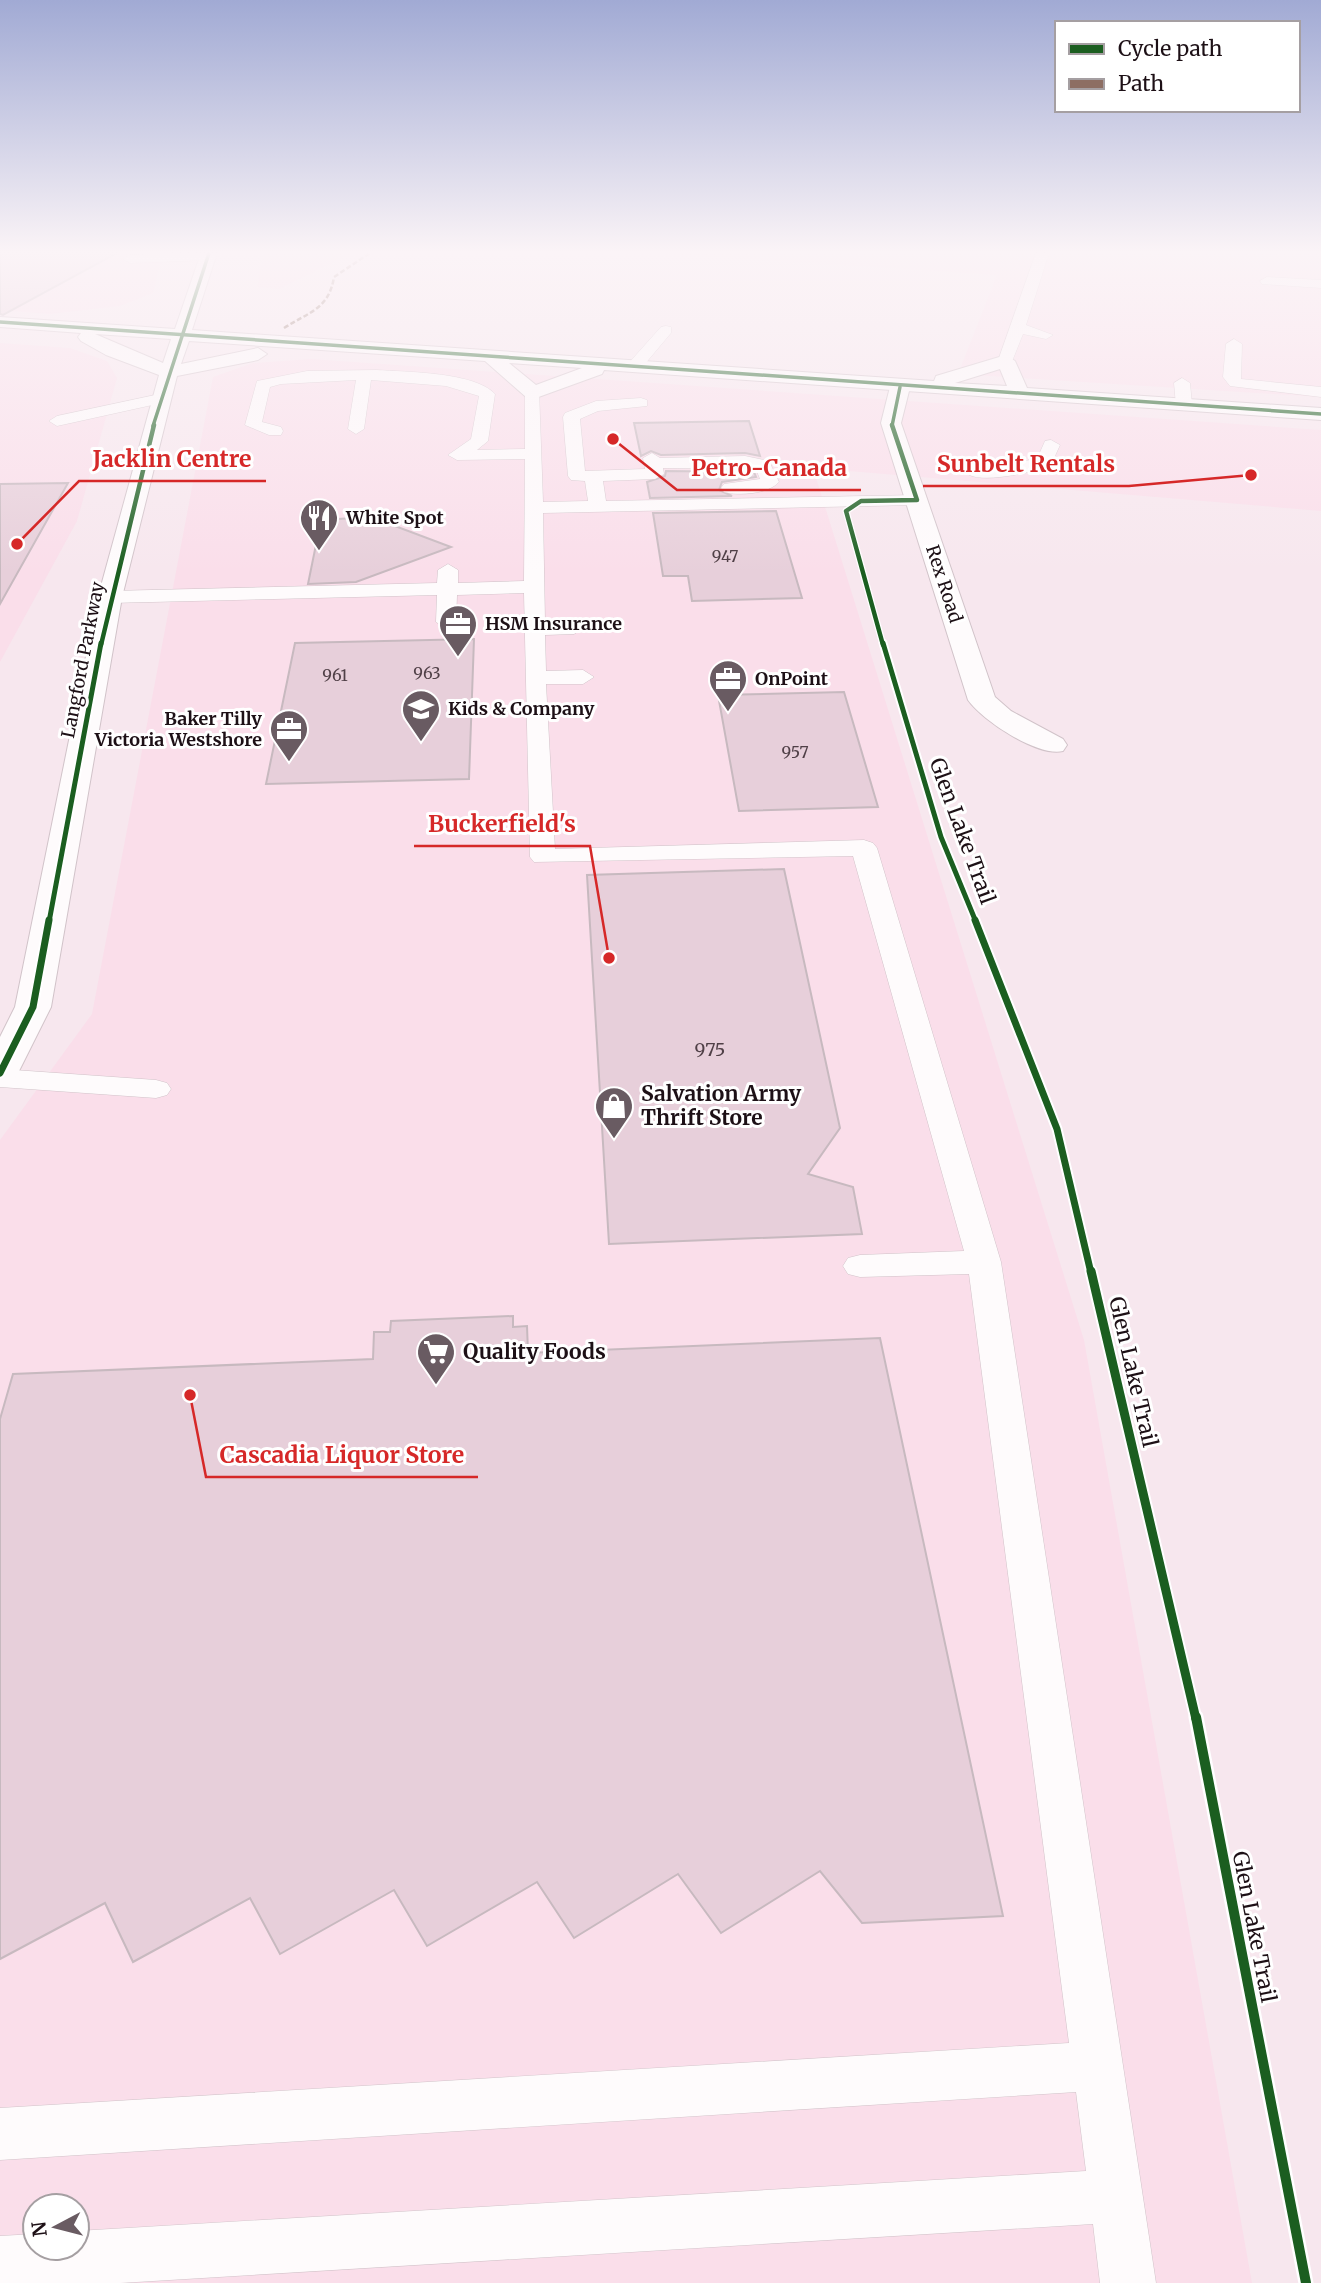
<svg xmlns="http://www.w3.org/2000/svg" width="1321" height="2283" viewBox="0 0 1321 2283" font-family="Merriweather,serif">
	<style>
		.built { fill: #fadeea; fill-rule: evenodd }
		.building { fill: #e7cfda; stroke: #c7b9bf; stroke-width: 2 }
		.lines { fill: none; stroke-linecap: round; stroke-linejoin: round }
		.service-casing { stroke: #d1c3c9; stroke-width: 1 }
		.minor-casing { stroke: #d1c3c9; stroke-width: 2 }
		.secondary-casing { stroke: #d1c3c9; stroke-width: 2 }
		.service { fill: #fefbfc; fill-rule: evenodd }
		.minor { fill: #fefbfc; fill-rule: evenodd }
		.secondary { fill: #fefbfc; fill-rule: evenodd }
		.quiet { stroke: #8d6e63; stroke-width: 2.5; stroke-dasharray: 5 2.5; stroke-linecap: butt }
		.cycleway-far5-casing { stroke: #fff; stroke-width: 5 }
		.cycleway-far4-casing { stroke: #fff; stroke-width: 7 }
		.cycleway-far3-casing { stroke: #fff; stroke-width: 9 }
		.cycleway-far2-casing { stroke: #fff; stroke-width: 11 }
		.cycleway-far1-casing { stroke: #fff; stroke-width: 13 }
		.cycleway-casing { stroke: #fff; stroke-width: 15 }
		.cycleway-far5 { stroke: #1b5e20; stroke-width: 3.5 }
		.cycleway-far4 { stroke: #1b5e20; stroke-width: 4.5 }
		.cycleway-far3 { stroke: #1b5e20; stroke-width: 5 }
		.cycleway-far2 { stroke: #1b5e20; stroke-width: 7 }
		.cycleway-far1 { stroke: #1b5e20; stroke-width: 9 }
		.cycleway { stroke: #1b5e20; stroke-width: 10 }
		.labels { text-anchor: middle; stroke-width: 6; stroke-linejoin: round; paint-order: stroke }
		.far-number-label { font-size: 16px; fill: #504047 }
		.far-poi-label { font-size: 18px; font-weight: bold; fill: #1d1016; stroke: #fff; text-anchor: start }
		.far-street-label { font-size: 18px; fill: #1d1016; stroke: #fff }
		.number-label { font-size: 18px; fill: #504047 }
		.street-label { font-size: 21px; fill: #1d1016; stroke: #fff }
		.poi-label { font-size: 21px; font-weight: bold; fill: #1d1016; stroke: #fff; text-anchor: start }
		.leader { fill: none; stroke: #d62828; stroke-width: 2.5 }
		.callout-dot { fill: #d62828; stroke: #fff; stroke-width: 2.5 }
		.callout-label { font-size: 23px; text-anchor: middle; font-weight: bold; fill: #d62828; stroke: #fff; stroke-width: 6; stroke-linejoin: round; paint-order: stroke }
	</style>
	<rect width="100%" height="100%" fill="#f7e7ee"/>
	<g class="built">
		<path d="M 0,253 L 163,253 L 153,293 L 120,306 L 50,314 L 0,310 Z"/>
		<path d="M 262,253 L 353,253 L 279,289 L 258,287 Z"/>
		<path d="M 657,253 L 1321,253 L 1321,397 L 958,374 L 997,275 Z"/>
		<path d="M 0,343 L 70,348 L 107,361 L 117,378 L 77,521 L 0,662 Z"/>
		<path d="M 311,359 L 1321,430 L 1321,511 L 813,468 L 1084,1340 L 1252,2283 L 0,2283 L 0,1140 L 92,1014 L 213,377 L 253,363 ZM 35,2206 L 77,2206 L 77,2248 L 35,2248 Z"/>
	</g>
	<g class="building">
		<path d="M 0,253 L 117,253 L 3,315 L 0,314 Z"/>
		<path d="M 749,421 L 760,456 L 745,453 L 661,455 L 651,451 L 641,456 L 634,423 Z"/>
		<path d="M 666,471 L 754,472 L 756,477 L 722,482 L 719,490 L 732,496 L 650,498 L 647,482 L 665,476 Z"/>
		<path d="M 68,483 L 0,604 L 0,484 Z"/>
		<path d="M 776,511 L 802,598 L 692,601 L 688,576 L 663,576 L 653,513 Z"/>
		<path d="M 371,517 L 451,547 L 356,582 L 308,584 L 321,520 Z"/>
		<path d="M 474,639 L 469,779 L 266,784 L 295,643 Z"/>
		<path d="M 844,692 L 878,807 L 739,811 L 718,695 Z"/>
		<path d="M 784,869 L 840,1128 L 808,1174 L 853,1187 L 862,1234 L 609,1244 L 587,875 Z"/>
		<path d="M 513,1316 L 513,1327 L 527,1326 L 528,1353 L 880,1338 L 1003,1916 L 862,1923 L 820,1871 L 721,1933 L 678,1874 L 574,1938 L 537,1882 L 427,1946 L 394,1890 L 280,1954 L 250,1898 L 133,1962 L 105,1903 L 0,1959 L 0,1419 L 13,1374 L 373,1359 L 374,1332 L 390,1332 L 391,1321 Z"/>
	</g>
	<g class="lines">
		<defs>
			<g id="service">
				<path d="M 172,253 L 214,253 L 216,256 L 209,260 L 130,263 L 123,259 L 130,255 Z"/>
				<path d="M 1036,253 L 1049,253 L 1026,325 L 1053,335 L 1046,339 L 1023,334 L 1011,364 L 1001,364 L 998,361 Z"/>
				<path d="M 1267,277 L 1321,280 L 1321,288 L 1262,284 L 1260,281 Z"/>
				<path d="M 666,326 L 671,327 L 671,333 L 639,371 L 627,371 L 627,365 L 661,327 Z"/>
				<path d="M 1234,339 L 1242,344 L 1241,379 L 1321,387 L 1321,397 L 1230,386 L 1223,377 L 1226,344 Z"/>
				<path d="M 377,370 C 406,372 475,372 495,394 L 488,441 L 477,450 L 525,449 L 525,393 L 533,388 L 539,390 L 543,502 L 588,501 L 585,481 L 571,480 L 568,476 L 563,417 L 565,413 L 596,401 L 641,398 L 647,400 L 647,406 L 598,411 L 580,419 L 585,471 L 645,469 L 643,458 L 652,453 L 660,458 L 745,456 L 769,461 L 779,482 C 768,494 739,496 724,492 L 721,488 L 724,484 L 760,479 L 756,469 L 663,468 L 664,474 L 655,479 L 603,481 L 606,501 L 917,495 L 926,500 L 917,505 L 543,513 L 545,622 L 574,622 L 584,628 L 574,634 L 545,635 L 546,671 L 583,670 L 594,677 L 583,684 L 546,684 L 555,849 L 864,840 L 873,843 L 877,848 L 1001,1262 L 1156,2283 L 1100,2283 L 1093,2224 L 120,2283 L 0,2283 L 0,2236 L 35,2234 L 35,2248 L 77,2248 L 77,2231 L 1086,2171 L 1076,2092 L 0,2160 L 0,2108 L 1069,2043 L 969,1274 L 860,1277 L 848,1274 L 843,1266 L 848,1258 L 860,1255 L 964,1251 L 853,856 L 534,862 L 530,857 L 524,593 L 457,595 L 456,622 L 446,628 L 436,622 L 437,595 L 110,603 L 100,597 L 110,591 L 437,583 L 438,570 L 448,564 L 458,570 L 458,583 L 524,581 L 525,459 L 457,460 L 448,455 L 471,439 L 479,396 L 446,386 L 371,380 L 364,429 L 356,434 L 348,429 L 356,380 L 281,384 L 270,387 L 262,422 L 281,427 L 283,431 L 281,435 L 269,435 L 245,425 L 257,381 L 307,371 Z"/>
				<path d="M 1182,378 L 1190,383 L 1192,405 L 1184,410 L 1176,405 L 1174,383 Z"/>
				<path d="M 160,394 L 166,396 L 166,402 L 57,426 L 49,421 L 57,416 Z"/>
				<path d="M 1051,440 L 1060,445 L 1050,467 C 1032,471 979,486 965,472 C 969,468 1025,461 1037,459 L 1045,441 Z"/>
				<path d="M 0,1069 L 156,1080 L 167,1083 L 171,1089 L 167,1095 L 156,1098 L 0,1087 Z"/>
			</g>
			<path id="minor" d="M 900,381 L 910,387 L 901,423 L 995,697 L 1011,711 L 1063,739 L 1067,745 L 1063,751 C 1038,757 983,721 968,700 L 881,423 L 890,387 Z"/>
			<path id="secondary" d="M 201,253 L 217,253 L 192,330 L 934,381 L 936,376 L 1006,355 L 1015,361 L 1027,388 L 1321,408 L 1321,420 L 604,370 L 602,374 L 533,399 L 526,397 L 485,361 L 189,341 L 181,364 L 258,348 L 267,354 L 258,360 L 177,376 L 122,597 L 51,1007 L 18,1073 L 13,1081 L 0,1084 L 0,1037 L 15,1007 L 98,597 L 159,375 L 106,355 L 81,341 L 78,337 L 81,333 L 0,327 L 0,317 L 175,329 ZM 95,334 L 171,339 L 163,363 ZM 509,363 L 582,368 L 536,385 ZM 1000,369 L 1007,386 L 955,383 Z"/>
		</defs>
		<use href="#service" class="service-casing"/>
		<use href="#minor" class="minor-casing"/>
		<use href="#secondary" class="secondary-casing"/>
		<use href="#service" class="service"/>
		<use href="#minor" class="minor"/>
		<use href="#secondary" class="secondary"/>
		<path class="quiet" d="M 284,328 C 309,312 329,309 334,277 L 370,253"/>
		<defs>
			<g id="cycleway-far5">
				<path d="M 0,322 L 1321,414"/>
				<path d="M 153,426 L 209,253"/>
				<path d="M 892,426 L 900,387"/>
			</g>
			<g id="cycleway-far4">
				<path d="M 101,645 L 154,425"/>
				<path d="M 883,645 L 846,511 L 861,501 L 917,500 L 892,425"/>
			</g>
			<g id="cycleway-far3">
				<path d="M 883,643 L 941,837 L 976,922"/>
				<path d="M 49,922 L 101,643"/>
			</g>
			<g id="cycleway-far2">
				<path d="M 975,920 L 1057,1129 L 1091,1273"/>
				<path d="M 0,1073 L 33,1007 L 49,920"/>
			</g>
			<path id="cycleway-far1" d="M 1091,1271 L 1196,1719"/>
			<path id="cycleway" d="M 1196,1717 L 1306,2283"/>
		</defs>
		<use href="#cycleway-far5" class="cycleway-far5-casing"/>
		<use href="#cycleway-far4" class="cycleway-far4-casing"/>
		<use href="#cycleway-far3" class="cycleway-far3-casing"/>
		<use href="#cycleway-far2" class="cycleway-far2-casing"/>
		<use href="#cycleway-far1" class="cycleway-far1-casing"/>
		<use href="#cycleway" class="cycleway-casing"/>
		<use href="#cycleway-far5" class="cycleway-far5"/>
		<use href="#cycleway-far4" class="cycleway-far4"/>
		<use href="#cycleway-far3" class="cycleway-far3"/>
		<use href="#cycleway-far2" class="cycleway-far2"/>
		<use href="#cycleway-far1" class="cycleway-far1"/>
		<use href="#cycleway" class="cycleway"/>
	</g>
	<linearGradient id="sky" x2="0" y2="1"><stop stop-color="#a1aad4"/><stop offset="0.44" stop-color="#fbf4f7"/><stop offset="1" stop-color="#fbf4f7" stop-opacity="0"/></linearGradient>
	<rect width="1321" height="573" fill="url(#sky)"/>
	<defs>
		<symbol id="restaurant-pin" viewBox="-11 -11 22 30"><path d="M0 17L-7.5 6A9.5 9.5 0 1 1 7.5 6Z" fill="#695b62" stroke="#fff"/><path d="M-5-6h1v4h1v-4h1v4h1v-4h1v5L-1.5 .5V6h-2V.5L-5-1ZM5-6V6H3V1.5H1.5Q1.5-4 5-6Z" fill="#fff"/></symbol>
		<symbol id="office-pin" viewBox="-11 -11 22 30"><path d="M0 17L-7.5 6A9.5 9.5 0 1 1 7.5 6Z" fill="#695b62" stroke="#fff"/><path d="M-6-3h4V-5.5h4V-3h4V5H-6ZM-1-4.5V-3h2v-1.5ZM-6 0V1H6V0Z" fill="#fff"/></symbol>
		<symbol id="school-pin" viewBox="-11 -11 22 30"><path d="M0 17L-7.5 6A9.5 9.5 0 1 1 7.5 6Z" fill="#695b62" stroke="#fff"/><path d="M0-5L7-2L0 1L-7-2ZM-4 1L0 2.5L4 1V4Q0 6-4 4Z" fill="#fff"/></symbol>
		<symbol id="shop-pin" viewBox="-11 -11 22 30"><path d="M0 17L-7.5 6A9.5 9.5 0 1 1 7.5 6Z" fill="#695b62" stroke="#fff"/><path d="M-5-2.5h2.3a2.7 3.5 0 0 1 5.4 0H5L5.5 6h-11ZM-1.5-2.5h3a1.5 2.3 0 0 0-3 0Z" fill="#fff"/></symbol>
		<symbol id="supermarket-pin" viewBox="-11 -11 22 30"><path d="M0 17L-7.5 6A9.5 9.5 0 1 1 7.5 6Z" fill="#695b62" stroke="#fff"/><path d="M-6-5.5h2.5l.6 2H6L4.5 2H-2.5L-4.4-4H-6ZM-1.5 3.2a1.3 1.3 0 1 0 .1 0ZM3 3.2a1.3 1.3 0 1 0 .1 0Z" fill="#fff"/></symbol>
	</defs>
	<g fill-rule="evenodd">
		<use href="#restaurant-pin" x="297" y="496" width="44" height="60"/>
		<use href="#office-pin" x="436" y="602" width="44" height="60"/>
		<use href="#office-pin" x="706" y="657" width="44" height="60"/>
		<use href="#school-pin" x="399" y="687" width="44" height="60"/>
		<use href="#office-pin" x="267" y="707" width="44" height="60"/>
		<use href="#shop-pin" x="592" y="1084" width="44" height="60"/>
		<use href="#supermarket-pin" x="414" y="1330" width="44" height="60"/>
	</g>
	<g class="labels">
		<g class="far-number-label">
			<text x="725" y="562">947</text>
			<text x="427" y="679">963</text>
			<text x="335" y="681">961</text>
			<text x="795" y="758">957</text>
		</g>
		<g class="far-poi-label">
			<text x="346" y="524">White Spot</text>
			<text x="485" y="630">HSM Insurance</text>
			<text x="755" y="685">OnPoint</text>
			<text x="448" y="715">Kids &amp; Company</text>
			<text x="262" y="725" text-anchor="end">Baker Tilly<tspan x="262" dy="21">Victoria Westshore</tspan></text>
		</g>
		<g class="far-street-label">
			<text transform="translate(944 584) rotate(72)" y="6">Rex Road</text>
			<text transform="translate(83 660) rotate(-79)" y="6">Langford Parkway</text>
		</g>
		<g class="number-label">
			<text x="710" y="1056">975</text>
		</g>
		<g class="street-label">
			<text transform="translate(962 831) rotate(70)" y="7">Glen Lake Trail</text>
			<text transform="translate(1133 1372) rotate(77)" y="7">Glen Lake Trail</text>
			<text transform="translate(1254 1927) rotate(79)" y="7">Glen Lake Trail</text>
		</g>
		<g class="poi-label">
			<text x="641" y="1101">Salvation Army<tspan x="641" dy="24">Thrift Store</tspan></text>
			<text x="463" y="1359">Quality Foods</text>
		</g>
	</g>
	<path class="leader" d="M17 544L79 481H266M1251 475L1129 486H923M613 439L677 490H861M609 958L590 846H414M190 1395L206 1477H478"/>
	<g class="callout-dot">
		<circle cx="17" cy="544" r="7"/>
		<circle cx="1251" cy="475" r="7"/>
		<circle cx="613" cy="439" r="7"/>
		<circle cx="609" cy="958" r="7"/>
		<circle cx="190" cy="1395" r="7"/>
	</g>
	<g class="callout-label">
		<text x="172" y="467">Jacklin Centre</text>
		<text x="1026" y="472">Sunbelt Rentals</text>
		<text x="769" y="476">Petro-Canada</text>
		<text x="502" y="832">Buckerfield's</text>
		<text x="342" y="1463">Cascadia Liquor Store</text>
	</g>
	<rect x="1055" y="21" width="245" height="91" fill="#ffffff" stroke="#a59fa2" stroke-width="2"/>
	<rect x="1069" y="44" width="35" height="10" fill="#1b5e20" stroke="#a59fa2" stroke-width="2"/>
	<text x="1118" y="56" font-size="21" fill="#1d1016">Cycle path</text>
	<rect x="1069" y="79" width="35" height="10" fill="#8d6e63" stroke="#a59fa2" stroke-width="2"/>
	<text x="1118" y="91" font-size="21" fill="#1d1016">Path</text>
	<g transform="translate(56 2227) rotate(263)"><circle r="33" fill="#ffffff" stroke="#a59fa2" stroke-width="2"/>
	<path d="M0-5L12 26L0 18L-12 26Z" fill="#695b62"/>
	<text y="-10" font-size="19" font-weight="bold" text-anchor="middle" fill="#1d1016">N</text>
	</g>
</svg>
